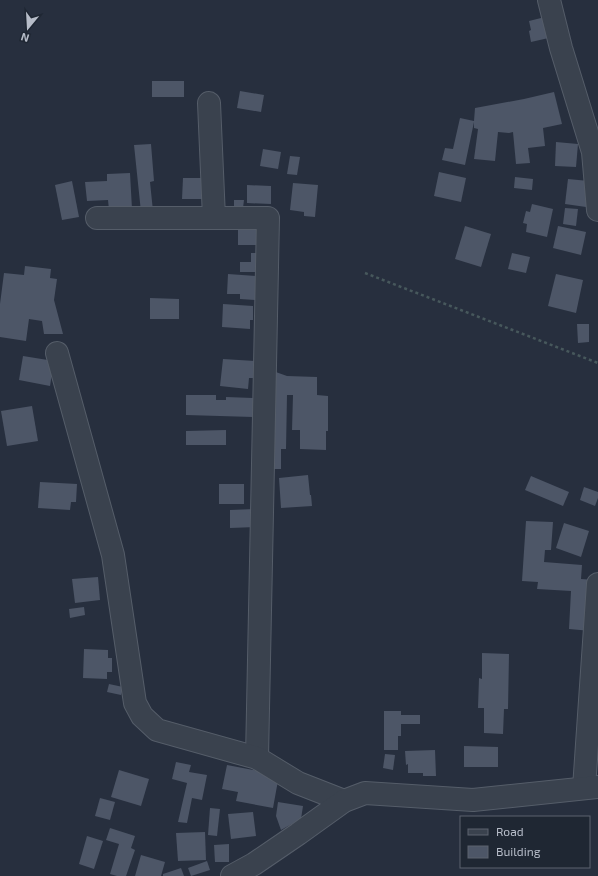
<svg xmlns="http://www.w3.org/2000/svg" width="598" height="876" viewBox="0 0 598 876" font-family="'Exo 2',sans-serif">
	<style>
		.building { fill: #4d5667 }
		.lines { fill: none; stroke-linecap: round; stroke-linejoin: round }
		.minor-casing { stroke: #555d69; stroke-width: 24 }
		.path { stroke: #47585c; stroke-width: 2.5; stroke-dasharray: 3 3; stroke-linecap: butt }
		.minor { stroke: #3a424e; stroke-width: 22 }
	</style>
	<rect width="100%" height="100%" fill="#272f3e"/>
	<g class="building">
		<path d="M 549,16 L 553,37 L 531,42 L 529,31 L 531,30 L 529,21 Z"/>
		<rect x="152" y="81" width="32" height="16"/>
		<path d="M 240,91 L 264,95 L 261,112 L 237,108 Z"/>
		<path d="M 554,92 L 562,124 L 543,128 L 545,146 L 528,148 L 530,163 L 516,164 L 513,132 L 509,133 L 498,132 L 495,161 L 474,159 L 478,129 L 474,128 L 474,122 L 465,165 L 442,160 L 445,148 L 453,149 L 460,118 L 474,121 L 475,108 L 524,99 Z"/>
		<path d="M 556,142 L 578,144 L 576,167 L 555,166 Z"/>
		<path d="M 151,144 L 154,181 L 150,182 L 153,211 L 141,212 L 134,145 Z"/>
		<path d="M 263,149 L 281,152 L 278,169 L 260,166 Z"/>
		<path d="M 290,156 L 300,157 L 297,175 L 287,174 Z"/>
		<path d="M 439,172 L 466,178 L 461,202 L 434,196 Z"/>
		<path d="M 130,173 L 132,209 L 109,210 L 108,200 L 87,201 L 85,182 L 107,181 L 107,174 Z"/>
		<path d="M 515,177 L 533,179 L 532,190 L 514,188 Z"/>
		<path d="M 183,178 L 205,178 L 205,199 L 182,199 Z"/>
		<path d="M 568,179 L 589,181 L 586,207 L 565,204 Z"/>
		<path d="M 72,181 L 79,217 L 62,220 L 55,185 Z"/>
		<path d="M 293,183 L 318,185 L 315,217 L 304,216 L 304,212 L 290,210 Z"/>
		<path d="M 247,185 L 271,186 L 271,204 L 247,203 Z"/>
		<path d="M 234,200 L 244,200 L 243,208 L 234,208 Z"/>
		<path d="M 532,204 L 553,209 L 547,237 L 526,232 L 527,224 L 523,223 L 526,211 L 530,212 Z"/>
		<path d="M 565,208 L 578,209 L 576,226 L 563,224 Z"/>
		<path d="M 465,226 L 491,234 L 481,267 L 455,259 Z"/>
		<path d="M 558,226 L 586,232 L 581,255 L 553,248 Z"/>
		<path d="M 238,227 L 259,227 L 260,245 L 238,245 Z"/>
		<path d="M 251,253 L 262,253 L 262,272 L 240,272 L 240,262 L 251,262 Z"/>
		<path d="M 512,253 L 530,257 L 526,273 L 508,269 Z"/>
		<path d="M 25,266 L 51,269 L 50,278 L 57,279 L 54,300 L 63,334 L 44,334 L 42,321 L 29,319 L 26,341 L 0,337 L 0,304 L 4,273 L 24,275 Z"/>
		<path d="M 228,274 L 256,276 L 255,300 L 240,299 L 240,294 L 227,294 Z"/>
		<path d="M 556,274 L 583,280 L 576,313 L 548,306 Z"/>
		<path d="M 150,298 L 179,299 L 179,319 L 150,319 Z"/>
		<path d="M 223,304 L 253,306 L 253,320 L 250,320 L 250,329 L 222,327 Z"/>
		<path d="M 577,324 L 589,324 L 589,342 L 578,343 Z"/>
		<path d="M 23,356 L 54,361 L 50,386 L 19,380 Z"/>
		<path d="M 223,359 L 255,361 L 254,378 L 249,378 L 248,389 L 220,386 Z"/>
		<path d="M 273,371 L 287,376 L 317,377 L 317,395 L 328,396 L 328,431 L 326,431 L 326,450 L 300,449 L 300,430 L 292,430 L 293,395 L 287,395 L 286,449 L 281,449 L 281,469 L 271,469 Z"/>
		<path d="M 186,395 L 216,395 L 216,400 L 226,400 L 226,397 L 253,398 L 253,417 L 186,415 Z"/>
		<path d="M 32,406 L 38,441 L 7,446 L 1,411 Z"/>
		<path d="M 226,430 L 226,445 L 186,445 L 186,431 Z"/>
		<path d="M 308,475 L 310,495 L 311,495 L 312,506 L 281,508 L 279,478 Z"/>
		<path d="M 531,476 L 569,492 L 563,506 L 525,490 Z"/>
		<path d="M 40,482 L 77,484 L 76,502 L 71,502 L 70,510 L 38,508 Z"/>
		<rect x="219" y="484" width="25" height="20"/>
		<path d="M 584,487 L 598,492 L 598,498 L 595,506 L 580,500 Z"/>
		<path d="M 255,509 L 256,527 L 230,528 L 230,510 Z"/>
		<path d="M 526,521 L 553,522 L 551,550 L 545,550 L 544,562 L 582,565 L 581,579 L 595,580 L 591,631 L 569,629 L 571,591 L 537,589 L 538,582 L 522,581 Z"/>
		<path d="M 564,523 L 589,531 L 581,557 L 556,548 Z"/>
		<path d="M 98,577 L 100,600 L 75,603 L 72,579 Z"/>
		<path d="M 84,607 L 85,615 L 70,618 L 69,609 Z"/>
		<path d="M 84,649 L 108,650 L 108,658 L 112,658 L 112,672 L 107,672 L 107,679 L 83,678 Z"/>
		<path d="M 482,653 L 509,654 L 508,709 L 504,709 L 503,734 L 484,733 L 484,708 L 478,708 L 479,678 L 482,679 Z"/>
		<path d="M 109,684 L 123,687 L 121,695 L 107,692 Z"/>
		<path d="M 384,711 L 401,711 L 401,715 L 420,715 L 420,724 L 401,724 L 401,736 L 398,736 L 398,750 L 384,750 Z"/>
		<path d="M 464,746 L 498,747 L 498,767 L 464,767 Z"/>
		<path d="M 435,750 L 436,776 L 423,776 L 423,773 L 408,773 L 408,764 L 406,765 L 405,751 Z"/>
		<path d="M 385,754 L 395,755 L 393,770 L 383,768 Z"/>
		<path d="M 176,762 L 191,765 L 189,772 L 207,775 L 202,800 L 192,798 L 187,823 L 178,822 L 187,783 L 172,779 Z"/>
		<path d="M 227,765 L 279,775 L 273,808 L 236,801 L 238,792 L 222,789 Z"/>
		<path d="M 119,770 L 149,779 L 141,806 L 111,797 Z"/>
		<path d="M 100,798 L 115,802 L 110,820 L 95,816 Z"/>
		<path d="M 278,802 L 303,806 L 301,819 L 281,830 L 276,816 Z"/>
		<path d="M 210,808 L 220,809 L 217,836 L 208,835 Z"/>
		<path d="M 253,812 L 256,836 L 231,839 L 228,814 Z"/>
		<path d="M 110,828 L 135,836 L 131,848 L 135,850 L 126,876 L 117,876 L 110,874 L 119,844 L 106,840 Z"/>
		<path d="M 205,832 L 206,860 L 178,861 L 176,833 Z"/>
		<path d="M 87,836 L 103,841 L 94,869 L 79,864 Z"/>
		<path d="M 229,844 L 229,862 L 215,862 L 214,845 Z"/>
		<path d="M 141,855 L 165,862 L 161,876 L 135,876 Z"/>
		<path d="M 207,861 L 210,870 L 191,876 L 188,868 Z"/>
		<path d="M 181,868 L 184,876 L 163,876 L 163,874 Z"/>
	</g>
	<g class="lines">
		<defs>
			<g id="minor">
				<path d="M 549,0 L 561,48 L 593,152 L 598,210"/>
				<path d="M 209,103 L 214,218"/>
				<path d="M 97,218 L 268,218 L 257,758"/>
				<path d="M 57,353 L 113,555 L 135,703 L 142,716 L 157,730 L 257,758 L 298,783 L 344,801"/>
				<path d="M 584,788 L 598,584"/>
				<path d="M 232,876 L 254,864 L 298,834 L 344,801 L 365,793 L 473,800 L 598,787"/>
			</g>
		</defs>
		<use href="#minor" class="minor-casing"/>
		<path class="path" d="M 365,273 L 598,363"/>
		<use href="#minor" class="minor"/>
	</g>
	<rect x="460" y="816" width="130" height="52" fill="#1f2733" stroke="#5c636f"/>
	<rect x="468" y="829" width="20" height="6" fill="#3a424e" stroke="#5c636f"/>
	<text x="496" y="836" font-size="12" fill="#b7bdc9">Road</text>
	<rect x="468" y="846" width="20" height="12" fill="#4d5667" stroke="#5c636f"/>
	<text x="496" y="856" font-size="12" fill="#b7bdc9">Building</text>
	<g transform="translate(28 28) rotate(198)" stroke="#1f2733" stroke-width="3" paint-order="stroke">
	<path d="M0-3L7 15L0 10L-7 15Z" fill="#b7bdc9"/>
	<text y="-6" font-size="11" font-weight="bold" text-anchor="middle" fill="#b7bdc9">N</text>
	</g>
</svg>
